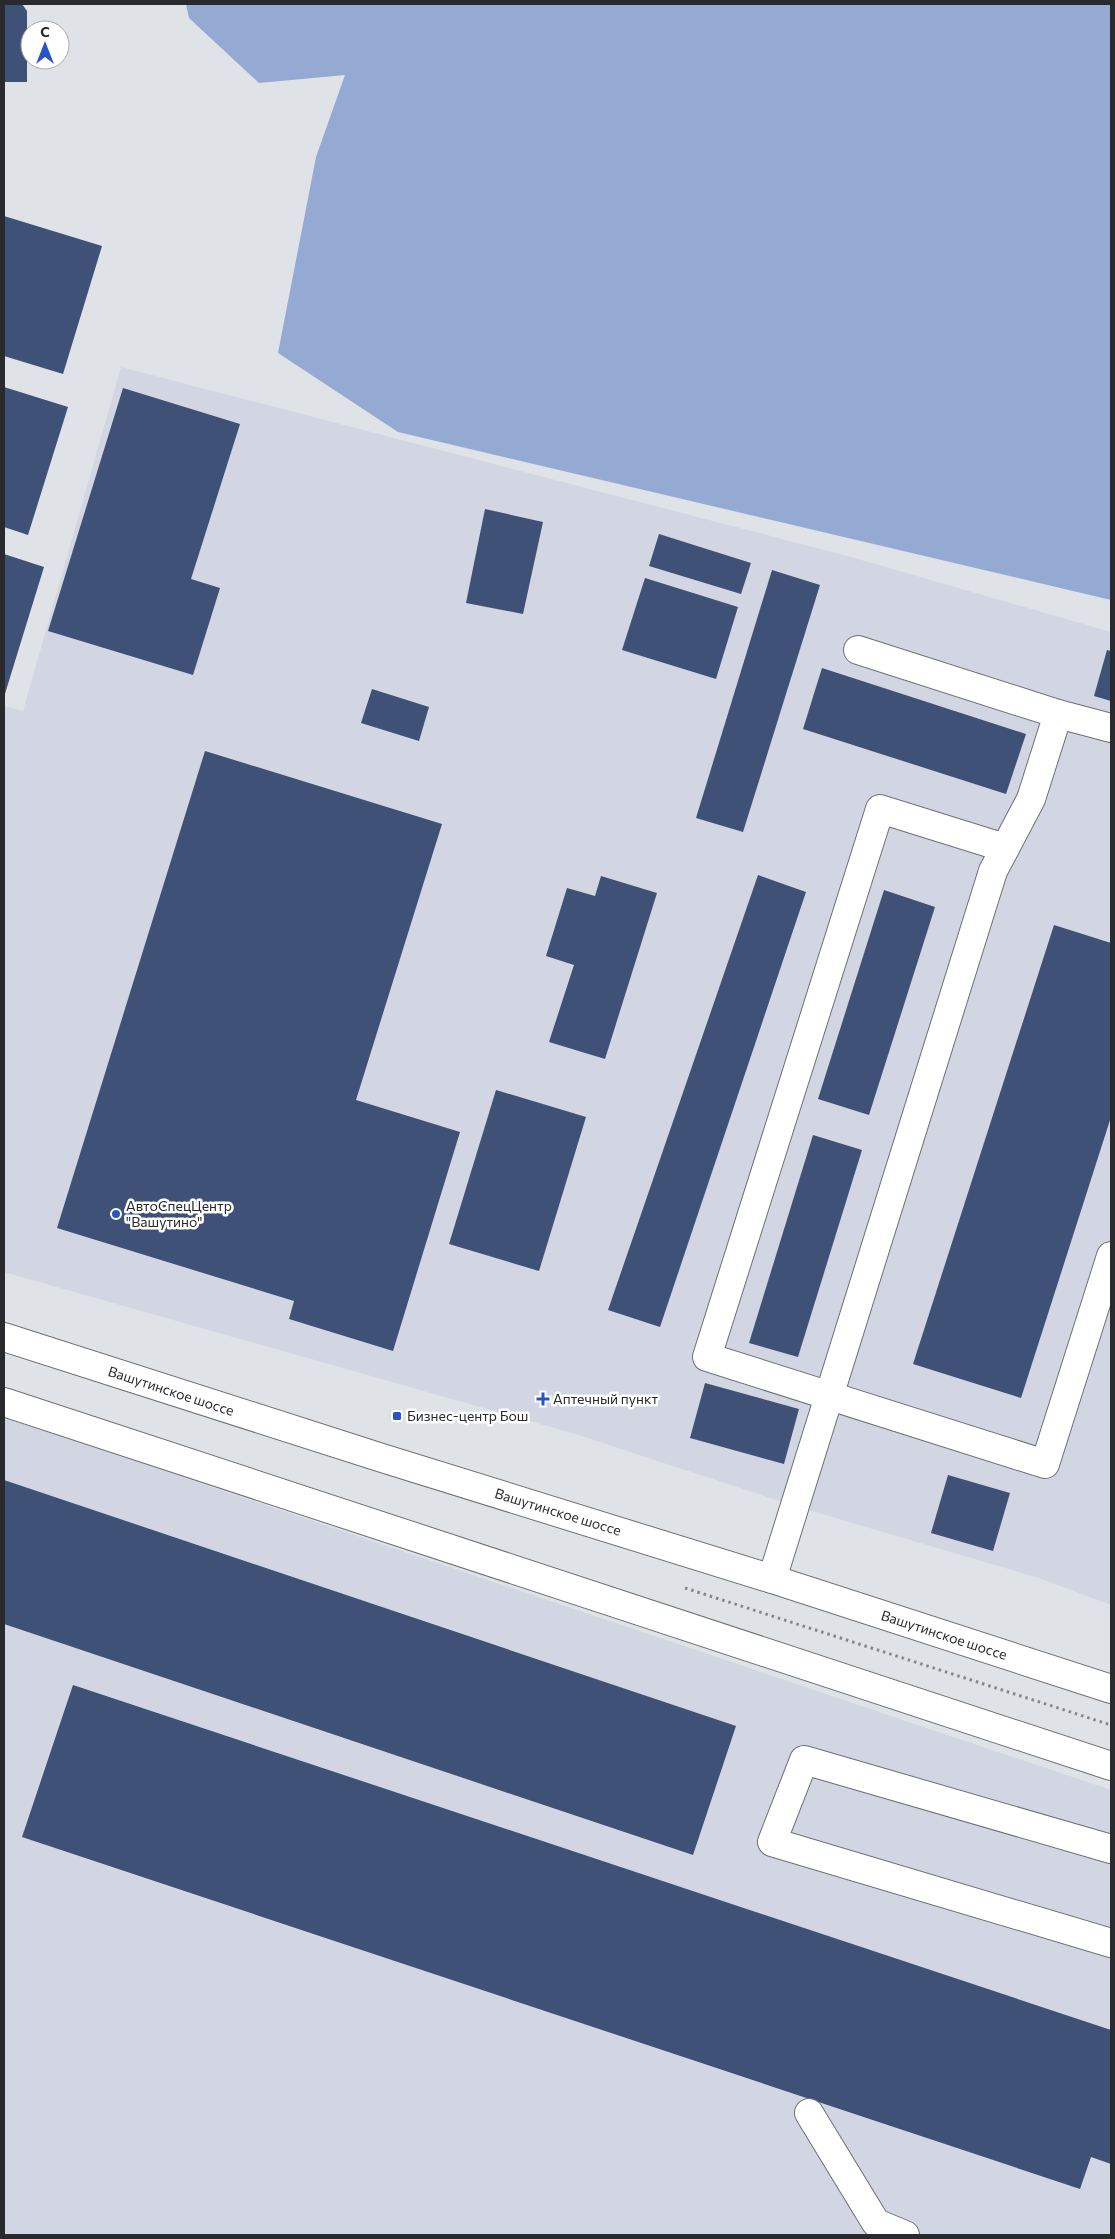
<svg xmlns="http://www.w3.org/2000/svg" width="1115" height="2239" viewBox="0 0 1115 2239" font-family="Commissioner,sans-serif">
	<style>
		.built { fill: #d1d6e2 }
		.forest { fill: #95aad3 }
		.building { fill: #3f5176 }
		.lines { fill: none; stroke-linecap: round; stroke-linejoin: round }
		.minor-casing { stroke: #6e7075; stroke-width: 30 }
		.path { stroke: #84868a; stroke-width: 3; stroke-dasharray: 2.5 4; stroke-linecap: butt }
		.minor { stroke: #fff; stroke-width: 28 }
		.poi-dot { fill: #2756c4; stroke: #fff; stroke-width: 2 }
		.labels { text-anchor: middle; stroke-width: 5; stroke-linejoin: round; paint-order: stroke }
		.poi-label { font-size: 14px; fill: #292a2d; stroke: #fff; text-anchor: start }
		.street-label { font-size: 14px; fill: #292a2d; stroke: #fff }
	</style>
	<rect width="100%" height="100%" fill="#dfe2e7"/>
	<g class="built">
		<path d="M 121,367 L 851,557 L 1111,632 L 1111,1605 L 1039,1578 L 795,1506 L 572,1433 L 4,1272 L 4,706 L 23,711 Z"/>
		<path d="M 4,1417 L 1111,1790 L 1111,2235 L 4,2235 Z"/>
	</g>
	<path class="forest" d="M 186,4 L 1111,4 L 1111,600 L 398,432 L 278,353 L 316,157 L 345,75 L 259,83 L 189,18 Z"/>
	<g class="building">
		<path d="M 4,4 L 22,4 L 27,11 L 27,82 L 4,82 Z"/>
		<path d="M 4,216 L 102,246 L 63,374 L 4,356 Z"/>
		<path d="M 4,387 L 68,407 L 28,535 L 4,527 Z"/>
		<path d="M 123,388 L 240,424 L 191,579 L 220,588 L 193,675 L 48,631 Z"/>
		<path d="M 485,509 L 543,522 L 523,614 L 466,603 Z"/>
		<path d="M 659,534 L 751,563 L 741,594 L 649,566 Z"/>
		<path d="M 4,554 L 44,567 L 4,697 Z"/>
		<path d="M 772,570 L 820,585 L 743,832 L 696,818 Z"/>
		<path d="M 645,578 L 738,607 L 716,679 L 622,650 Z"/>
		<path d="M 1107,650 L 1111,651 L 1111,701 L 1094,696 Z"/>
		<path d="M 822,668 L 1026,734 L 1006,794 L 803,729 Z"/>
		<path d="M 372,689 L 429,707 L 419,741 L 361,723 Z"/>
		<path d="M 205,751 L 442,824 L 356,1100 L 460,1132 L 393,1351 L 289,1319 L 294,1301 L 57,1228 Z"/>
		<path d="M 758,875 L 806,892 L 660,1327 L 608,1310 Z"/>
		<path d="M 601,876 L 657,893 L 605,1059 L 549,1042 L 574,965 L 546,956 L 567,888 L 595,896 Z"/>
		<path d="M 884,890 L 935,907 L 869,1115 L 818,1099 Z"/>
		<path d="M 1054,925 L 1111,943 L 1111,1117 L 1021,1398 L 913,1364 Z"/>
		<path d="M 496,1090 L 586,1117 L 539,1271 L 449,1244 Z"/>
		<path d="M 813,1135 L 862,1150 L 798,1357 L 749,1343 Z"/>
		<path d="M 705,1383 L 799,1409 L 784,1464 L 690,1438 Z"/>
		<path d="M 948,1475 L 1010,1493 L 993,1551 L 931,1533 Z"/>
		<path d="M 4,1480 L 736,1726 L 693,1855 L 4,1624 Z"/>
		<path d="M 73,1685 L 1111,2030 L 1111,2164 L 1091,2157 L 1080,2189 L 22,1837 Z"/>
	</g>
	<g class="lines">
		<defs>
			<g id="minor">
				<path d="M 1058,714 L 1111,728"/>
				<path d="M 1005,848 L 880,809 L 707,1357 L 1045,1464 L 1111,1256"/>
				<path d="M 4,1337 L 382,1458 L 772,1579 L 1111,1689"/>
				<path d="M 4,1402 L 1111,1766"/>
				<path d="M 772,1579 L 993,871 L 1031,799 L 1058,714 L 858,650"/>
				<path d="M 1111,1849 L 804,1760 L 772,1842 L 1111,1943"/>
				<path d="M 809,2113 L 876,2223 L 905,2235"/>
			</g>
		</defs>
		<use href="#minor" class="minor-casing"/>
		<path class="path" d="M 685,1588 L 1111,1725"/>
		<use href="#minor" class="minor"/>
	</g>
	<g class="poi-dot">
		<circle cx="116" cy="1214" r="5"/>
		<path d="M540.5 1391.5h5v5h5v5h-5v5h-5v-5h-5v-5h5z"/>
		<rect x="392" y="1411" width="10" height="10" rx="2.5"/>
	</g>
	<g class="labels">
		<g class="poi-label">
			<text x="126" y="1211">АвтоСпецЦентр<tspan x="126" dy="16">"Вашутино"</tspan></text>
			<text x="553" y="1404">Аптечный пункт</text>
			<text x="407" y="1421">Бизнес-центр Бош</text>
		</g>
		<g class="street-label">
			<text transform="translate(171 1391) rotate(18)" y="5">Вашутинское шоссе</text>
			<text transform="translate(558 1512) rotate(17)" y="5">Вашутинское шоссе</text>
			<text transform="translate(944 1635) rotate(18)" y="5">Вашутинское шоссе</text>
		</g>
	</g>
	<rect width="1115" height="2239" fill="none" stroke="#292a2d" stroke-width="10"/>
	<g transform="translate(45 45)"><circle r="24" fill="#ffffff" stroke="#a9aaab"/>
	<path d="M0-4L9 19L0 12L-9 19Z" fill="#2756c4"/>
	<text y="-8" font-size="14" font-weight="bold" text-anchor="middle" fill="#292a2d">С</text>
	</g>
</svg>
